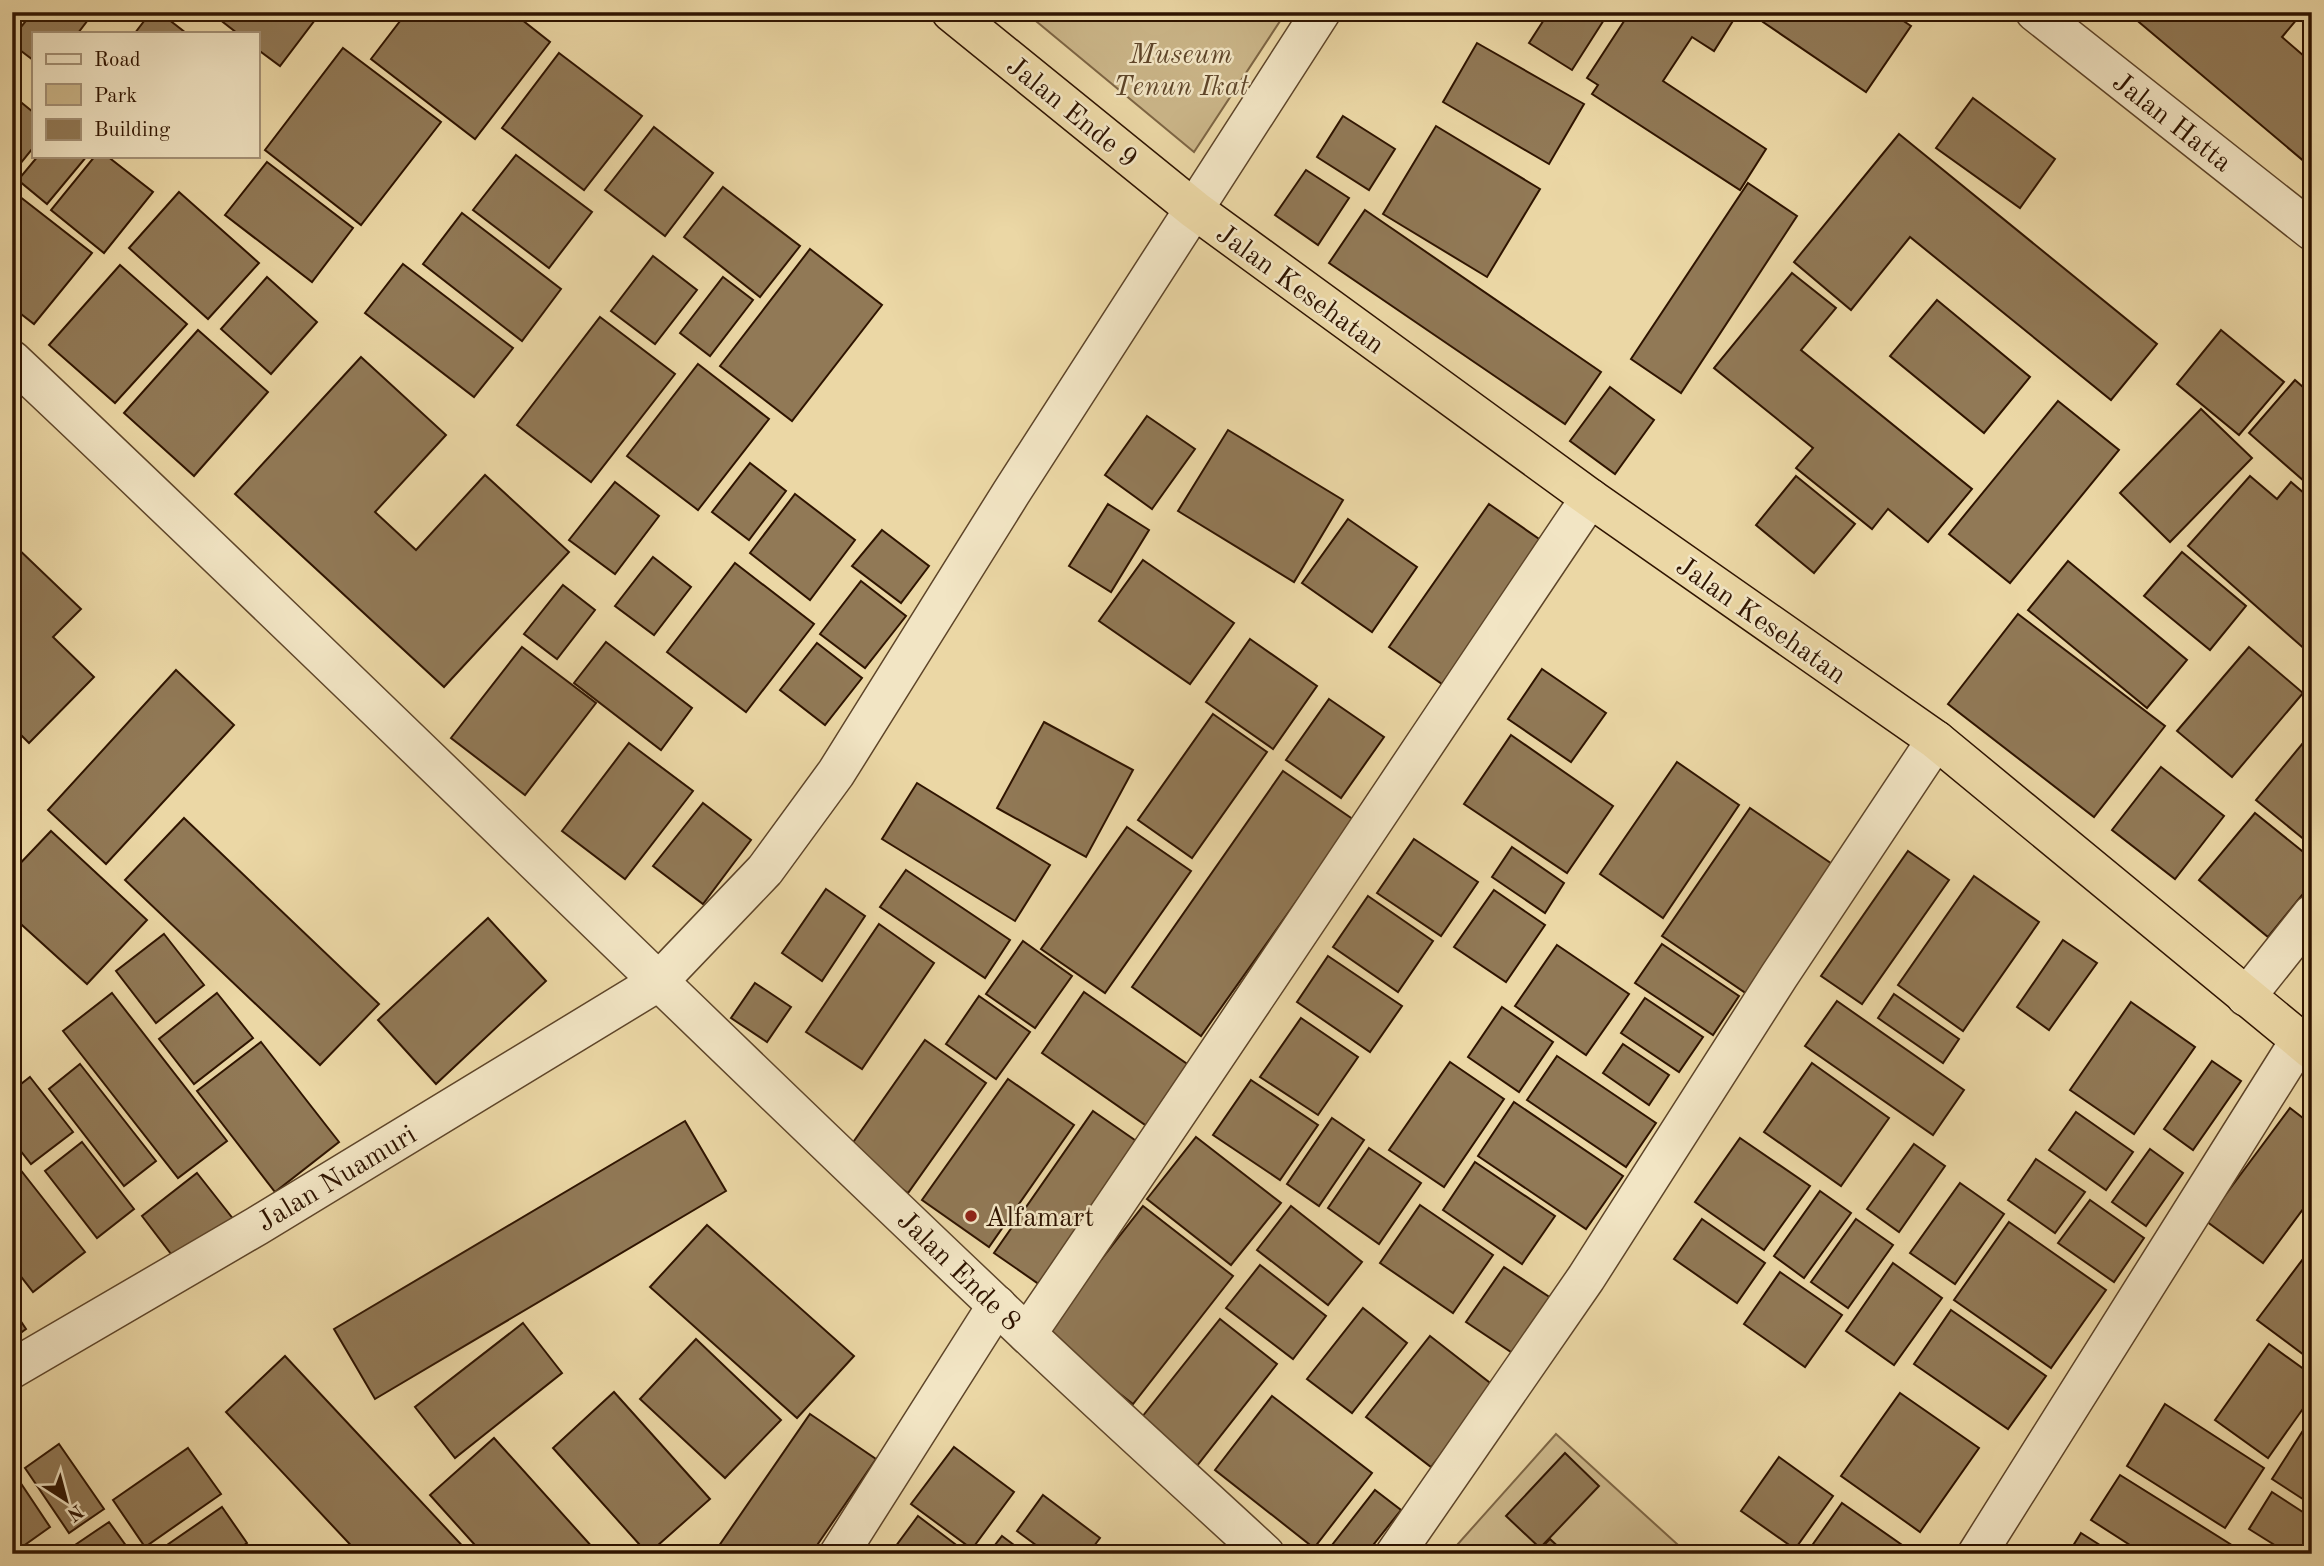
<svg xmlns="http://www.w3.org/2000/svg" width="2324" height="1566" viewBox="0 0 2324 1566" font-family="'Old Standard TT',serif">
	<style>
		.green { fill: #cbb689; stroke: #7d6544; stroke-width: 2 }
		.building { fill: #917956; stroke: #2f1400; stroke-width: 2 }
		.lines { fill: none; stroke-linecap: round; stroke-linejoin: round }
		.minor-casing { stroke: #5e4529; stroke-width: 41 }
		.highway-casing { stroke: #2f1400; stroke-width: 41 }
		.minor { stroke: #f2e5c4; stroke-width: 38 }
		.highway { stroke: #ebd7a5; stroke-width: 38 }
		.poi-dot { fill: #8f2418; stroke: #f2e5c4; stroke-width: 2.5 }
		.labels { text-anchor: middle; stroke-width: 5; stroke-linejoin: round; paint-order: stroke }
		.park-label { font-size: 28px; font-style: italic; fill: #5e4529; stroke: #f2e5c4 }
		.street-label { font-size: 28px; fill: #2f1400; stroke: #f2e5c4 }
		.poi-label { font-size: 28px; fill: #2f1400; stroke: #f2e5c4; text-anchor: start }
	</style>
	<rect width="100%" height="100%" fill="#ebd7a5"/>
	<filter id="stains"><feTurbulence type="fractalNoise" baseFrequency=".00286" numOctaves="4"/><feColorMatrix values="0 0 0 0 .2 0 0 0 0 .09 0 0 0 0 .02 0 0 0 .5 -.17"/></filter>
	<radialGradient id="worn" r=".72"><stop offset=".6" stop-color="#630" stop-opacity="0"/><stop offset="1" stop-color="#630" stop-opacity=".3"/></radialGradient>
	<g class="green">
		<path d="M 1025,12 L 1286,12 L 1194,152 Z"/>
		<path d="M 1556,1434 L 1688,1554 L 1449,1554 Z"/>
	</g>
	<g class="building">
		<path d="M 33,12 L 94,12 L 78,33 L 33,33 L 33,60 L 12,44 L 12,38 Z"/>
		<path d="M 151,12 L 159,12 L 186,33 L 135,33 Z"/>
		<path d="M 210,12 L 321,12 L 280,66 L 257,49 L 257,33 L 237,33 Z"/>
		<path d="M 407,12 L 512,12 L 550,42 L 475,139 L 371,59 Z"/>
		<path d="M 1549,12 L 1609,12 L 1572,70 L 1529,43 Z"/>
		<path d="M 1630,12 L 1731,12 L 1736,16 L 1714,51 L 1692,37 L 1663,81 L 1766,149 L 1740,190 L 1592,94 L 1598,85 L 1587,78 Z"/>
		<path d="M 1770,12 L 1890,12 L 1911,26 L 1866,92 L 1763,22 Z"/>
		<path d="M 2127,12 L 2303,12 L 2282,37 L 2312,63 L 2312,168 Z"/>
		<path d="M 1477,43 L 1584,104 L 1549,164 L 1443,102 Z"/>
		<path d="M 343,48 L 441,122 L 361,225 L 265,150 Z"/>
		<path d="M 559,53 L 642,116 L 584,190 L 502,128 Z"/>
		<path d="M 12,95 L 33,112 L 33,148 L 12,174 Z"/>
		<path d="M 1973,98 L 2055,159 L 2020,208 L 1936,148 Z"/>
		<path d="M 1343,116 L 1395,149 L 1369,190 L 1317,157 Z"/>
		<path d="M 1436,126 L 1540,189 L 1487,277 L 1383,214 Z"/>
		<path d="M 654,127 L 713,173 L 665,236 L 605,190 Z"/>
		<path d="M 1899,134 L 2157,344 L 2111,400 L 1910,237 L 1851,310 L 1794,262 Z"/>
		<path d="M 516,155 L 592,212 L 549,268 L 473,210 Z"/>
		<path d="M 38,156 L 87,156 L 47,204 L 18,180 Z"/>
		<path d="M 95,156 L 107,156 L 153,192 L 104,253 L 51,210 Z"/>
		<path d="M 267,162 L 353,228 L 312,282 L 225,215 Z"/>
		<path d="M 1306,170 L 1349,198 L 1318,245 L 1275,215 Z"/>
		<path d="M 1748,183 L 1797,216 L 1681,393 L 1631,359 Z"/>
		<path d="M 723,187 L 800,246 L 760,297 L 684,237 Z"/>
		<path d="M 179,192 L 259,263 L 208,319 L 129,248 Z"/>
		<path d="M 19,196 L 92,253 L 34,324 L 12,307 L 12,204 Z"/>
		<path d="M 1365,210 L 1601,372 L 1565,424 L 1329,263 Z"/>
		<path d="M 462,213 L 561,289 L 522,341 L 423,264 Z"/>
		<path d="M 810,249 L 882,305 L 792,421 L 720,366 Z"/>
		<path d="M 653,256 L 697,290 L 655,344 L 611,311 Z"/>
		<path d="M 403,264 L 513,348 L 474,397 L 365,313 Z"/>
		<path d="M 120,265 L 187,324 L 115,403 L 49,345 Z"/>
		<path d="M 1792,273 L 1836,308 L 1801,350 L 1972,489 L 1928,542 L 1888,509 L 1872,529 L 1796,468 L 1813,448 L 1714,368 Z"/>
		<path d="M 267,277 L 317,322 L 271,374 L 221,329 Z"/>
		<path d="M 723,277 L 753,300 L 710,356 L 680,333 Z"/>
		<path d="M 1937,300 L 2030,377 L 1984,433 L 1890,356 Z"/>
		<path d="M 600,317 L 675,374 L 591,482 L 517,425 Z"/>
		<path d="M 198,330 L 268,392 L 194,476 L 124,413 Z"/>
		<path d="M 2221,330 L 2284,382 L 2239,435 L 2177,384 Z"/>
		<path d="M 361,357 L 446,435 L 375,512 L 416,550 L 485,475 L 569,552 L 444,687 L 235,494 Z"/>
		<path d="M 698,364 L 769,419 L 698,510 L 627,456 Z"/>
		<path d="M 2295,380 L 2312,395 L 2312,488 L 2249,433 Z"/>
		<path d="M 1610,387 L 1654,420 L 1615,474 L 1570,441 Z"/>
		<path d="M 2058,401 L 2119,450 L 2010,583 L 1949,534 Z"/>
		<path d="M 2201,409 L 2252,458 L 2170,542 L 2120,493 Z"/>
		<path d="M 1147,416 L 1195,449 L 1152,509 L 1105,475 Z"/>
		<path d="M 1228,430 L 1343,500 L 1294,582 L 1178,511 Z"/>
		<path d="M 750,463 L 786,491 L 749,540 L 712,512 Z"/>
		<path d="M 1796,476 L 1855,524 L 1814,573 L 1756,525 Z"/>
		<path d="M 2250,476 L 2277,499 L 2291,482 L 2312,500 L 2312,648 L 2308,652 L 2188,546 Z"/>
		<path d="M 615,482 L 659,516 L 615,574 L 569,540 Z"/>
		<path d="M 795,494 L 855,540 L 810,600 L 750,553 Z"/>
		<path d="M 1108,504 L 1149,530 L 1111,592 L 1069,566 Z"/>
		<path d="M 1489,504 L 1542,541 L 1442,684 L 1389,647 Z"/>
		<path d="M 1348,519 L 1417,567 L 1372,632 L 1302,583 Z"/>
		<path d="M 882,530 L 929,566 L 901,603 L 852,566 Z"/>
		<path d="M 12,543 L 81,609 L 53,637 L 94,677 L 29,743 L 12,726 Z"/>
		<path d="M 2182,552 L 2246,606 L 2210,650 L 2144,596 Z"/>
		<path d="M 653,557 L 691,587 L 654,635 L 615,606 Z"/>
		<path d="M 1143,560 L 1234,623 L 1190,684 L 1099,621 Z"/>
		<path d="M 2068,561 L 2187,660 L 2147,708 L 2028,610 Z"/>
		<path d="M 735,563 L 814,624 L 746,712 L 667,652 Z"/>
		<path d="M 861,581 L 906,616 L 865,668 L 820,634 Z"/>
		<path d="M 563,585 L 595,610 L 557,659 L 524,634 Z"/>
		<path d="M 2018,614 L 2165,726 L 2094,817 L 1948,704 Z"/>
		<path d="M 1250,639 L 1317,686 L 1273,749 L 1206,702 Z"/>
		<path d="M 606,642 L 692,708 L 661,750 L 574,683 Z"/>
		<path d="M 817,643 L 862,678 L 825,725 L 780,690 Z"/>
		<path d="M 522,647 L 596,703 L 525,795 L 451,738 Z"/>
		<path d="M 2249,647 L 2303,693 L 2232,777 L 2177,731 Z"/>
		<path d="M 1542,669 L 1606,713 L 1571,762 L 1508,719 Z"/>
		<path d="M 176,670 L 234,725 L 106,864 L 48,810 Z"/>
		<path d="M 1329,699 L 1384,737 L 1341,798 L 1286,760 Z"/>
		<path d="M 1213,714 L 1267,752 L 1192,858 L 1138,820 Z"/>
		<path d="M 1044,722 L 1133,770 L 1086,857 L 997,808 Z"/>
		<path d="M 2312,732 L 2312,846 L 2256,800 Z"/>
		<path d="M 1511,735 L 1613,806 L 1567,873 L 1464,804 Z"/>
		<path d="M 629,743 L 693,791 L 625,879 L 562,831 Z"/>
		<path d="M 1677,762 L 1739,805 L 1663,918 L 1600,874 Z"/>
		<path d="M 2161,767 L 2224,816 L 2175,879 L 2112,830 Z"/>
		<path d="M 1283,771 L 1354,820 L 1201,1036 L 1132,987 Z"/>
		<path d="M 917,783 L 1050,865 L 1015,921 L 882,839 Z"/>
		<path d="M 703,803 L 751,840 L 703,904 L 653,866 Z"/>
		<path d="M 1750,808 L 1838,868 L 1750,996 L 1662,936 Z"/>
		<path d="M 2255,813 L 2312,859 L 2312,883 L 2268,937 L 2199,880 Z"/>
		<path d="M 184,818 L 379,1004 L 320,1065 L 125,880 Z"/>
		<path d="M 1127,827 L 1191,871 L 1105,993 L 1041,949 Z"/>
		<path d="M 51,831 L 147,920 L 87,984 L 12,916 L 12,872 Z"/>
		<path d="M 1414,839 L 1478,882 L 1441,936 L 1377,893 Z"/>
		<path d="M 1512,847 L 1564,883 L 1545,913 L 1492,877 Z"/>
		<path d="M 1908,851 L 1949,880 L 1862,1004 L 1821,976 Z"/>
		<path d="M 906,870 L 1010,940 L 985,978 L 880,907 Z"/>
		<path d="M 1974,876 L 2039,922 L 1963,1031 L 1898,985 Z"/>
		<path d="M 826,889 L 865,916 L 822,981 L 782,953 Z"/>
		<path d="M 1494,890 L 1545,925 L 1506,982 L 1454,947 Z"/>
		<path d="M 1368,896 L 1433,941 L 1398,992 L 1333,947 Z"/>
		<path d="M 488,918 L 546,981 L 436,1084 L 378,1020 Z"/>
		<path d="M 879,924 L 934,963 L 862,1069 L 806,1032 Z"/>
		<path d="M 164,934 L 204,985 L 156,1023 L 116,971 Z"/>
		<path d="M 2063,940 L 2097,963 L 2049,1030 L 2017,1007 Z"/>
		<path d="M 1023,941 L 1072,976 L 1035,1028 L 986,994 Z"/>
		<path d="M 1662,944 L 1739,996 L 1713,1035 L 1635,983 Z"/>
		<path d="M 1557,945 L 1629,994 L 1586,1055 L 1515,1006 Z"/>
		<path d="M 1328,956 L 1402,1006 L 1370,1052 L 1297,1002 Z"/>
		<path d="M 755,983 L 791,1007 L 767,1042 L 731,1018 Z"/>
		<path d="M 1084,992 L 1193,1068 L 1151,1129 L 1042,1053 Z"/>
		<path d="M 112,993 L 227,1141 L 178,1178 L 63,1031 Z"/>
		<path d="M 217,993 L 253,1038 L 194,1084 L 159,1039 Z"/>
		<path d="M 1894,994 L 1959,1039 L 1943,1063 L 1878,1018 Z"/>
		<path d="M 979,996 L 1030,1032 L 996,1079 L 946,1044 Z"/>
		<path d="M 1645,998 L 1703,1037 L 1679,1072 L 1621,1033 Z"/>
		<path d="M 1837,1001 L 1964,1090 L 1933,1135 L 1805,1046 Z"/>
		<path d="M 2131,1002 L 2195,1047 L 2134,1134 L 2070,1090 Z"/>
		<path d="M 1502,1007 L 1553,1042 L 1519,1092 L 1468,1057 Z"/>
		<path d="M 1301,1018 L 1358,1057 L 1318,1115 L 1260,1077 Z"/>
		<path d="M 925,1040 L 986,1083 L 908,1193 L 847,1151 Z"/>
		<path d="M 261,1042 L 339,1142 L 275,1192 L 197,1091 Z"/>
		<path d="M 1623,1044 L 1669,1075 L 1649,1105 L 1603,1073 Z"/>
		<path d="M 1557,1056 L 1656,1123 L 1626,1167 L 1527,1100 Z"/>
		<path d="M 2212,1061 L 2241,1081 L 2193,1150 L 2164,1129 Z"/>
		<path d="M 1450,1062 L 1504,1099 L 1444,1187 L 1389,1150 Z"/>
		<path d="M 1812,1063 L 1889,1118 L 1841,1186 L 1764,1132 Z"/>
		<path d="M 80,1064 L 156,1161 L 124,1186 L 49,1089 Z"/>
		<path d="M 30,1077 L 73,1132 L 31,1164 L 12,1140 L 12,1091 Z"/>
		<path d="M 1008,1079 L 1074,1125 L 989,1247 L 922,1200 Z"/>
		<path d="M 1251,1080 L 1318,1125 L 1280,1180 L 1213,1135 Z"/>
		<path d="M 1514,1102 L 1623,1176 L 1586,1229 L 1478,1156 Z"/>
		<path d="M 2290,1108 L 2312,1125 L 2312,1197 L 2263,1263 L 2206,1221 Z"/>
		<path d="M 1093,1111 L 1142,1145 L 1043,1287 L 994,1253 Z"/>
		<path d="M 2076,1112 L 2133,1152 L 2106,1190 L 2049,1150 Z"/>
		<path d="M 1332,1118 L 1364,1140 L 1319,1206 L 1287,1184 Z"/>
		<path d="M 685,1121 L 726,1191 L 375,1399 L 334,1329 Z"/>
		<path d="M 1196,1137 L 1281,1203 L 1231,1265 L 1147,1199 Z"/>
		<path d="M 1740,1138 L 1810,1186 L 1764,1250 L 1695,1202 Z"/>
		<path d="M 82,1142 L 134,1209 L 97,1238 L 45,1171 Z"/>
		<path d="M 1914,1144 L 1945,1166 L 1899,1232 L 1867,1209 Z"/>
		<path d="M 1369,1148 L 1421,1183 L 1379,1244 L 1328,1208 Z"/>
		<path d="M 2150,1149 L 2183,1173 L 2146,1226 L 2112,1202 Z"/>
		<path d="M 12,1159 L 85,1252 L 33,1292 L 12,1265 Z"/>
		<path d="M 2036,1159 L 2085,1192 L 2055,1233 L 2008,1200 Z"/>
		<path d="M 1475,1162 L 1555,1216 L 1522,1264 L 1443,1210 Z"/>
		<path d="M 197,1173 L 234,1220 L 178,1263 L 142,1216 Z"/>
		<path d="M 1960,1183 L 2004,1214 L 1955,1284 L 1910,1253 Z"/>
		<path d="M 1820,1191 L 1851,1213 L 1804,1278 L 1774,1256 Z"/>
		<path d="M 2090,1200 L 2144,1238 L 2114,1282 L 2058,1243 Z"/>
		<path d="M 1420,1205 L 1493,1255 L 1453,1313 L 1380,1263 Z"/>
		<path d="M 1143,1206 L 1233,1276 L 1133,1404 L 1043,1334 Z"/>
		<path d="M 1291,1206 L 1362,1262 L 1328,1305 L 1257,1250 Z"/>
		<path d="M 1702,1219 L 1765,1263 L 1737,1303 L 1674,1259 Z"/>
		<path d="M 1856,1219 L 1893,1245 L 1848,1308 L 1811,1282 Z"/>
		<path d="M 2009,1222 L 2106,1290 L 2051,1368 L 1954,1300 Z"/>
		<path d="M 707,1225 L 854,1356 L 797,1418 L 650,1287 Z"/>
		<path d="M 2312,1247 L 2312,1361 L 2257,1320 Z"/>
		<path d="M 1893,1263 L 1942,1298 L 1894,1365 L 1846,1331 Z"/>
		<path d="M 1260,1265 L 1326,1316 L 1293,1359 L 1226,1308 Z"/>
		<path d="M 1504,1267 L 1554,1300 L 1517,1356 L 1466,1322 Z"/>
		<path d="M 1780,1272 L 1842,1315 L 1805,1367 L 1744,1324 Z"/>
		<path d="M 12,1308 L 26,1329 L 12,1339 Z"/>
		<path d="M 1363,1308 L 1407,1343 L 1352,1413 L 1307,1379 Z"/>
		<path d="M 1951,1310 L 2046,1376 L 2008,1429 L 1914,1364 Z"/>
		<path d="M 1220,1319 L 1277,1364 L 1196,1467 L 1138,1422 Z"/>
		<path d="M 523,1323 L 562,1373 L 455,1458 L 415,1407 Z"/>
		<path d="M 1430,1336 L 1494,1386 L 1431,1467 L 1366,1417 Z"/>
		<path d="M 696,1339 L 781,1420 L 725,1478 L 640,1399 Z"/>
		<path d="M 2269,1344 L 2312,1375 L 2312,1396 L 2268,1458 L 2215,1420 Z"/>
		<path d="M 285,1356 L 470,1554 L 359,1554 L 226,1412 Z"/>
		<path d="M 614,1392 L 710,1499 L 648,1554 L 553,1448 Z"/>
		<path d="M 1900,1393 L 1979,1448 L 1920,1532 L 1841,1476 Z"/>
		<path d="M 1272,1396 L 1372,1473 L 1314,1548 L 1215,1470 Z"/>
		<path d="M 2165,1404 L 2264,1468 L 2225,1528 L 2127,1466 Z"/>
		<path d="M 810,1414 L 876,1459 L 811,1554 L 714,1553 Z"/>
		<path d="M 2304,1429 L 2312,1433 L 2312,1505 L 2272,1479 Z"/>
		<path d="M 494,1438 L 594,1549 L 589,1554 L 483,1554 L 430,1495 Z"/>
		<path d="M 59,1444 L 104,1509 L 69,1533 L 25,1468 Z"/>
		<path d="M 954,1447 L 1014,1492 L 972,1549 L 911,1504 Z"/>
		<path d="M 188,1448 L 221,1494 L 145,1547 L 113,1500 Z"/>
		<path d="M 1565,1453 L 1599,1486 L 1540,1548 L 1506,1516 Z"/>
		<path d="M 1779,1457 L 1833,1496 L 1795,1549 L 1741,1511 Z"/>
		<path d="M 2120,1475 L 2235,1547 L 2231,1554 L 2144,1554 L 2091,1520 Z"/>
		<path d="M 18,1479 L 50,1527 L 12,1554 L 12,1483 Z"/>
		<path d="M 1375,1490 L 1401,1510 L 1366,1554 L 1325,1554 Z"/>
		<path d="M 2272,1492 L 2312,1518 L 2312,1554 L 2289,1554 L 2249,1529 Z"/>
		<path d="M 1043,1495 L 1100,1538 L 1088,1554 L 1048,1554 L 1017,1531 Z"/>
		<path d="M 1842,1503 L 1915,1554 L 1806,1554 Z"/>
		<path d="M 222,1507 L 247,1543 L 232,1554 L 154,1554 Z"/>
		<path d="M 918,1516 L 963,1550 L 959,1554 L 890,1554 Z"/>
		<path d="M 109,1522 L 132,1554 L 81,1554 L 75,1545 Z"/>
		<path d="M 2081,1533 L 2114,1554 L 2068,1554 Z"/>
		<path d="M 1002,1536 L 1026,1554 L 988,1554 Z"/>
		<path d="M 1550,1539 L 1566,1554 L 1535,1554 Z"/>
	</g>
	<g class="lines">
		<defs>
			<g id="minor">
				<path d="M 2035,12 L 2312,231"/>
				<path d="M 12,360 C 354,682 687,1013 1028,1335 C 1106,1409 1186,1481 1265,1554"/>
				<path d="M 2246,997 L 2312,914"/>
				<path d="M 1027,1334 C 1217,1057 1402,777 1590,498"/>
				<path d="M 12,1369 L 257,1226 L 658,982 L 765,870 L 836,773 L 1011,493 L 1321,12"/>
				<path d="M 839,1554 L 997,1305"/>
				<path d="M 1395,1554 L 1586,1278 L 1779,976 L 1936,740"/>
				<path d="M 1977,1554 L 2300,1040"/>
			</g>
			<path id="highway" d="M 951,12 L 1195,210 L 1590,498 L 1936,740 L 2312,1050"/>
		</defs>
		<use href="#minor" class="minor-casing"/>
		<use href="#highway" class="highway-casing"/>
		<use href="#minor" class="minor"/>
		<use href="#highway" class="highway"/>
	</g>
	<circle class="poi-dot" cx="971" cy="1216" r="7"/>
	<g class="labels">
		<g class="park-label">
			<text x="1181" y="63">Museum<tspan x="1181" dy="32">Tenun Ikat</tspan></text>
		</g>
		<g class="street-label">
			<text transform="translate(1073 111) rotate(39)" y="10">Jalan Ende 9</text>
			<text transform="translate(2173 121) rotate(38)" y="10">Jalan Hatta</text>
			<text transform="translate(1301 288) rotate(36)" y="10">Jalan Kesehatan</text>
			<text transform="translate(1762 619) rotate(35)" y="10">Jalan Kesehatan</text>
			<text transform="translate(336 1177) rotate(-31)" y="10">Jalan Nuamuri</text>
			<text transform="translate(960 1270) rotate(44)" y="10">Jalan Ende 8</text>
		</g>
		<g class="poi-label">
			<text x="985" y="1226">Alfamart</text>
		</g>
	</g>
	<rect width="2324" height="1566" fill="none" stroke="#ebd7a5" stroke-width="42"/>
	<rect x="14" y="14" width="2296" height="1538" fill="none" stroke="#2f1400" stroke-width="3.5"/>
	<rect x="21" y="21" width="2282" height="1524" fill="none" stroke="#2f1400" stroke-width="2"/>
	<rect x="32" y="32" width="228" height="126" fill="#f2e5c4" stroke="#a49176" stroke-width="2"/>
	<rect x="46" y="54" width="35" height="10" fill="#f2e5c4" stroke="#a49176" stroke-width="2"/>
	<text x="94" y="66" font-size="21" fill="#2f1400">Road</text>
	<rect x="46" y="84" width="35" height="21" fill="#cbb689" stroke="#a49176" stroke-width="2"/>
	<text x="94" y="102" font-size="21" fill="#2f1400">Park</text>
	<rect x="46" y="119" width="35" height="21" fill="#917956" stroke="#a49176" stroke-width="2"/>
	<text x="94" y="136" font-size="21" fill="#2f1400">Building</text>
	<g transform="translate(66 1500) rotate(144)" stroke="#f2e5c4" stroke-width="5" paint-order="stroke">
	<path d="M0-5L12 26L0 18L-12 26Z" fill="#2f1400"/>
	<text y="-10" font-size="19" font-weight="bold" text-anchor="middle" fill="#2f1400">N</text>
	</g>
	<rect width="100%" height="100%" filter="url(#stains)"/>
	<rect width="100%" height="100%" fill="url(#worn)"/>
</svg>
